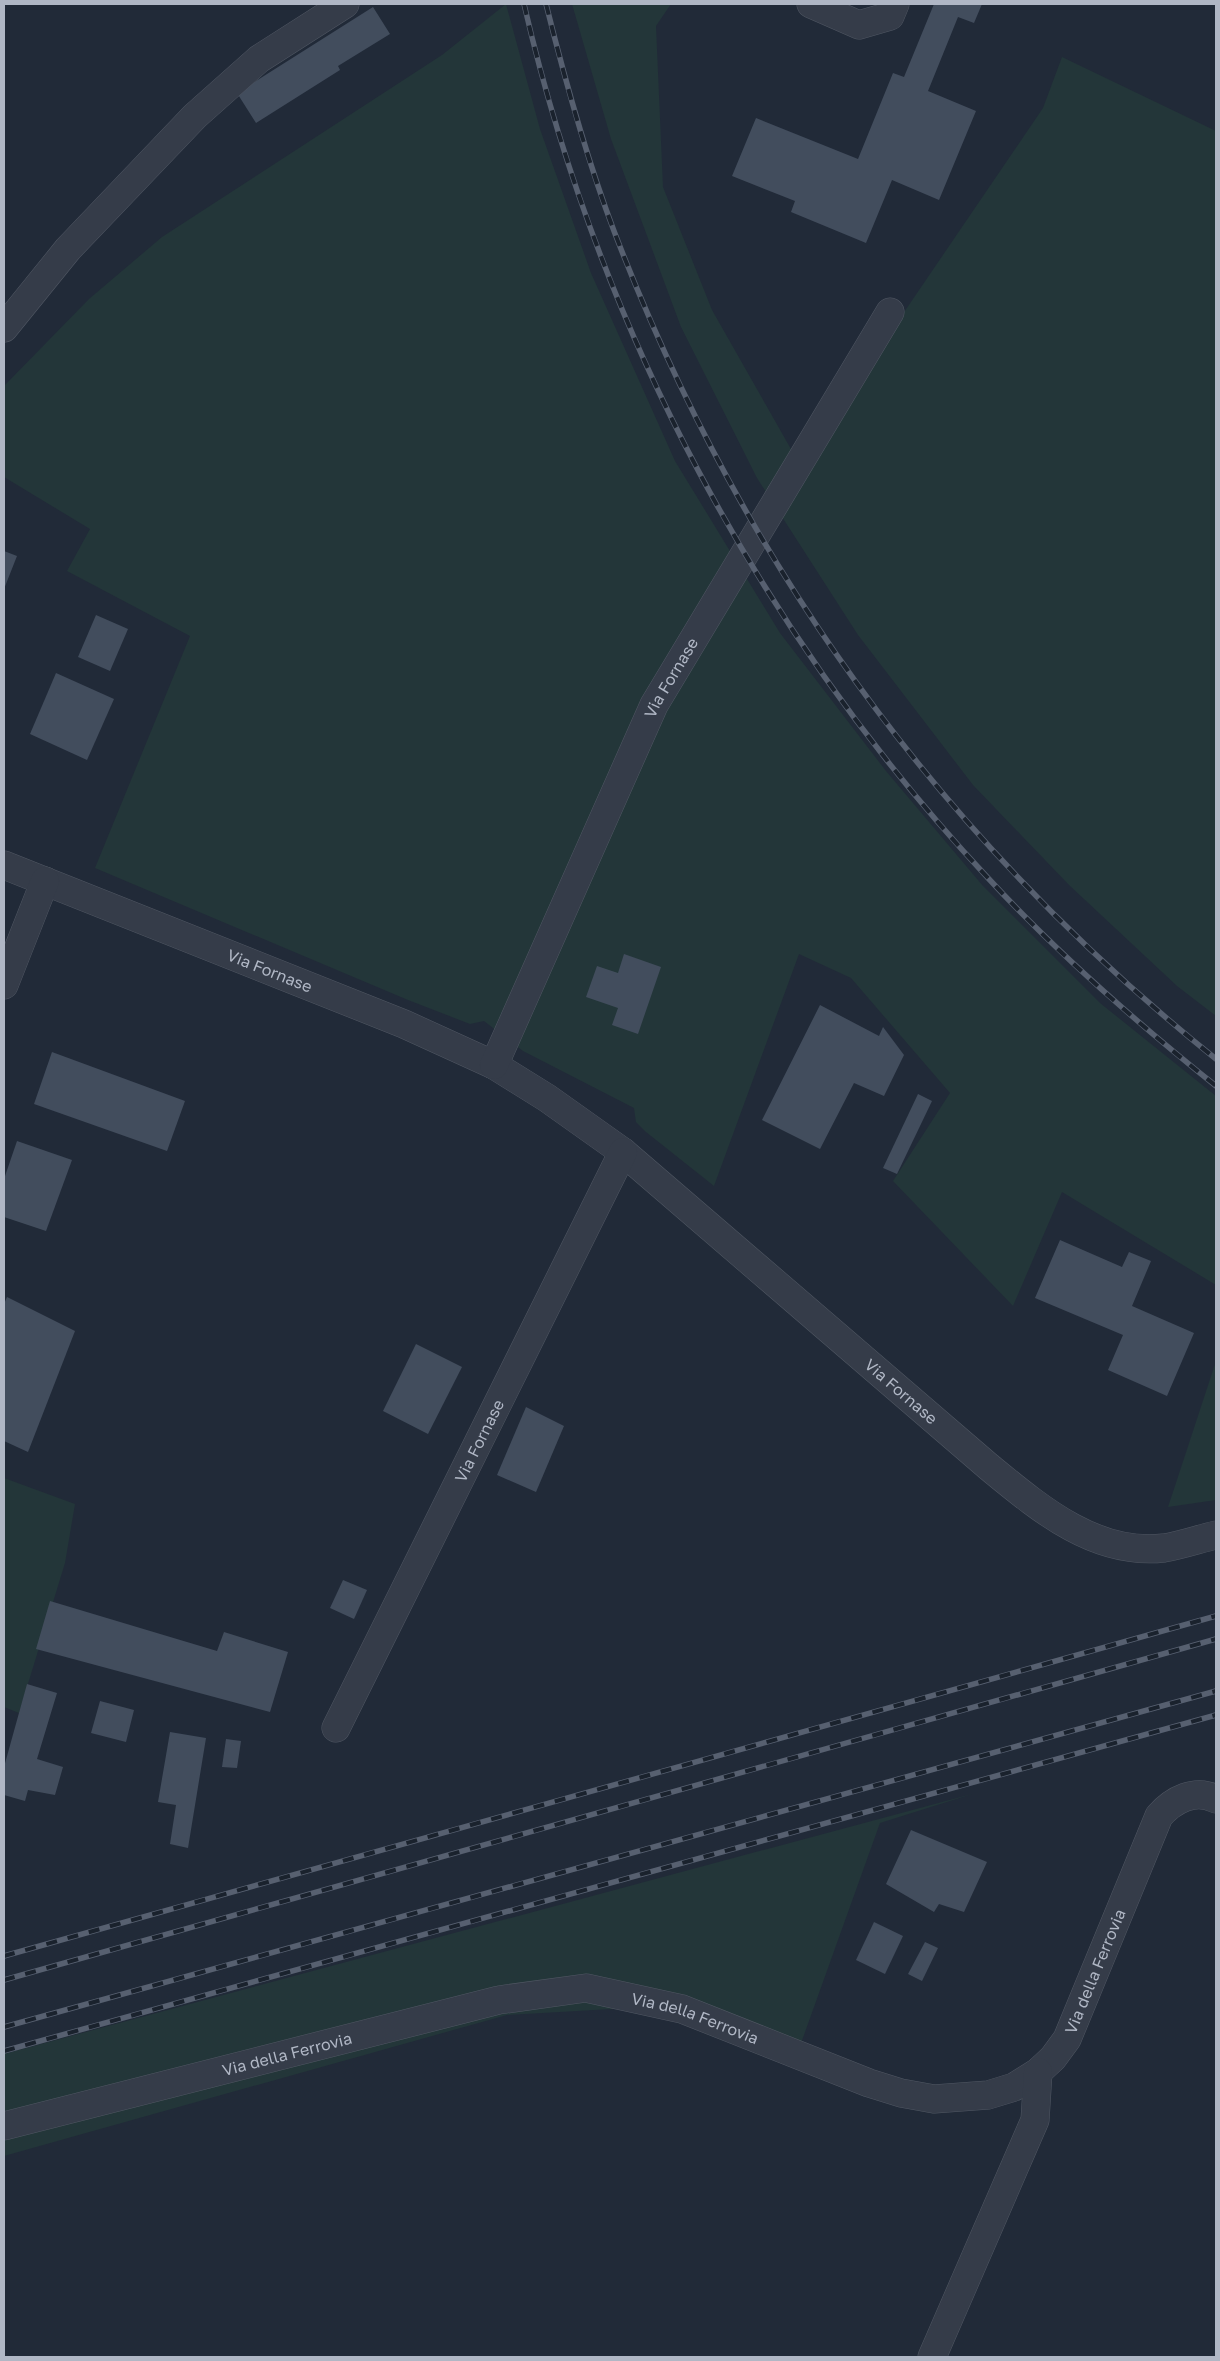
<svg xmlns="http://www.w3.org/2000/svg" width="1220" height="2361" viewBox="0 0 1220 2361" font-family="'Golos Text',sans-serif">
	<style>
		.green { fill: #233639 }
		.building { fill: #424d5d }
		.lines { fill: none; stroke-linecap: round; stroke-linejoin: round }
		.minor-casing { stroke: #505763; stroke-width: 29 }
		.minor { stroke: #353c49; stroke-width: 28 }
		.rail-casing { stroke: #576070; stroke-width: 5.5 }
		.rail { stroke: #1a222d; stroke-width: 4; stroke-dasharray: 11; stroke-linecap: butt }
		.labels { text-anchor: middle; stroke-width: 4; stroke-linejoin: round; paint-order: stroke }
		.street-label { font-size: 16px; fill: #b0b7c5; stroke: #1a222d }
	</style>
	<rect width="100%" height="100%" fill="#212a38"/>
	<g class="green">
		<path d="M 506,4 L 540,129 L 591,273 L 675,461 L 780,633 L 886,771 L 983,886 L 1100,1003 L 1216,1096 L 1216,1285 L 1062,1192 L 1013,1306 L 893,1181 L 950,1093 L 851,978 L 799,954 L 714,1186 L 646,1132 L 636,1122 L 634,1108 L 523,1051 L 484,1021 L 470,1024 L 408,1000 L 95,868 L 190,636 L 67,571 L 90,529 L 4,477 L 4,386 L 89,299 L 162,237 L 442,55 Z"/>
		<path d="M 572,4 L 671,4 L 656,26 L 663,187 L 712,310 L 800,465 L 1043,108 L 1062,57 L 1216,131 L 1216,1016 L 1177,986 L 1069,885 L 973,785 L 858,635 L 757,478 L 681,327 L 611,139 Z"/>
		<path d="M 1216,1361 L 1216,1500 L 1168,1507 L 1172,1495 Z"/>
		<path d="M 4,1478 L 75,1504 L 65,1563 L 19,1713 L 4,1707 Z"/>
		<path d="M 972,1794 L 880,1823 L 795,2060 L 646,2007 L 507,2015 L 4,2156 L 4,2054 Z"/>
	</g>
	<g class="building">
		<path d="M 934,4 L 982,4 L 974,23 L 958,17 L 928,91 L 976,111 L 939,200 L 892,180 L 866,243 L 791,212 L 795,201 L 732,176 L 756,118 L 858,159 L 893,73 L 904,77 Z"/>
		<path d="M 373,7 L 390,34 L 338,66 L 340,70 L 256,123 L 237,93 Z"/>
		<path d="M 4,551 L 17,556 L 4,589 Z"/>
		<path d="M 96,615 L 128,629 L 110,671 L 78,657 Z"/>
		<path d="M 56,673 L 114,699 L 87,760 L 30,734 Z"/>
		<path d="M 624,954 L 661,967 L 638,1034 L 612,1025 L 618,1008 L 586,997 L 597,966 L 618,973 Z"/>
		<path d="M 820,1005 L 879,1036 L 883,1027 L 904,1055 L 884,1096 L 854,1083 L 820,1149 L 762,1120 Z"/>
		<path d="M 52,1052 L 185,1101 L 167,1151 L 34,1104 Z"/>
		<path d="M 918,1094 L 932,1101 L 897,1174 L 883,1168 Z"/>
		<path d="M 17,1141 L 72,1160 L 46,1231 L 4,1217 L 4,1179 Z"/>
		<path d="M 1060,1240 L 1122,1267 L 1129,1252 L 1151,1261 L 1132,1306 L 1194,1333 L 1167,1396 L 1108,1370 L 1123,1335 L 1035,1298 Z"/>
		<path d="M 7,1297 L 75,1331 L 28,1452 L 4,1441 L 4,1304 Z"/>
		<path d="M 416,1344 L 462,1367 L 428,1434 L 383,1411 Z"/>
		<path d="M 526,1407 L 564,1426 L 536,1492 L 497,1475 Z"/>
		<path d="M 343,1580 L 367,1590 L 354,1619 L 330,1608 Z"/>
		<path d="M 50,1601 L 217,1651 L 224,1632 L 288,1652 L 270,1712 L 36,1649 Z"/>
		<path d="M 27,1684 L 57,1693 L 37,1759 L 63,1767 L 55,1795 L 28,1790 L 25,1801 L 4,1795 L 4,1767 Z"/>
		<path d="M 100,1701 L 134,1710 L 126,1742 L 91,1733 Z"/>
		<path d="M 170,1732 L 206,1738 L 188,1848 L 170,1844 L 176,1805 L 158,1802 Z"/>
		<path d="M 226,1739 L 241,1741 L 237,1768 L 222,1767 Z"/>
		<path d="M 911,1830 L 987,1862 L 964,1912 L 939,1904 L 934,1912 L 886,1884 Z"/>
		<path d="M 874,1922 L 903,1936 L 885,1974 L 856,1960 Z"/>
		<path d="M 925,1942 L 938,1948 L 922,1981 L 908,1974 Z"/>
	</g>
	<g class="lines">
		<defs>
			<g id="minor">
				<path d="M 811,4 L 859,25 L 890,16 L 895,4"/>
				<path d="M 4,328 L 68,249 L 195,116 L 259,59 L 345,4"/>
				<path id="s1" d="M 4,865 L 404,1024 L 494,1065 L 547,1098 L 623,1152 L 989,1467 C 1039,1508 1095,1556 1164,1548 C 1182,1545 1199,1539 1216,1535"/>
				<path d="M 4,985 L 45,881"/>
				<path id="s2" d="M 494,1065 L 654,705 L 890,312"/>
				<path id="s3" d="M 336,1728 L 623,1152"/>
				<path id="s4" d="M 4,2126 L 499,2000 L 586,1988 L 682,2009 L 869,2083 L 901,2093 L 934,2099 L 988,2095 L 1014,2087 L 1038,2072 L 1053,2058 L 1067,2039 L 1159,1816 C 1173,1800 1195,1788 1216,1799"/>
				<path d="M 932,2357 L 1035,2120 L 1038,2072"/>
			</g>
		</defs>
		<use href="#minor" class="minor-casing"/>
		<use href="#minor" class="minor"/>
		<defs>
			<g id="rail">
				<path d="M 524,4 C 599,329 760,634 988,878 C 1058,954 1136,1022 1216,1086"/>
				<path d="M 546,4 C 565,80 586,157 614,231 C 740,561 940,838 1216,1059"/>
				<path d="M 4,1956 L 1216,1616"/>
				<path d="M 4,1980 L 1216,1639"/>
				<path d="M 4,2027 L 1216,1691"/>
				<path d="M 4,2051 L 1216,1715"/>
			</g>
		</defs>
		<use href="#rail" class="rail-casing"/>
		<use href="#rail" class="rail"/>
	</g>
	<g class="labels">
		<g class="street-label">
			<text dy="6" stroke="none"><textPath href="#s2" startOffset="426">Via Fornase</textPath></text>
			<text dy="6" stroke="none"><textPath href="#s1" startOffset="286">Via Fornase</textPath></text>
			<text dy="6" stroke="none"><textPath href="#s1" startOffset="1052">Via Fornase</textPath></text>
			<text dy="6" stroke="none"><textPath href="#s3" startOffset="321">Via Fornase</textPath></text>
			<text dy="6" stroke="none"><textPath href="#s4" startOffset="1192">Via della Ferrovia</textPath></text>
			<text dy="6" stroke="none"><textPath href="#s4" startOffset="712">Via della Ferrovia</textPath></text>
			<text dy="6" stroke="none"><textPath href="#s4" startOffset="292">Via della Ferrovia</textPath></text>
		</g>
	</g>
	<rect width="1220" height="2361" fill="none" stroke="#b0b7c5" stroke-width="10"/>
</svg>
